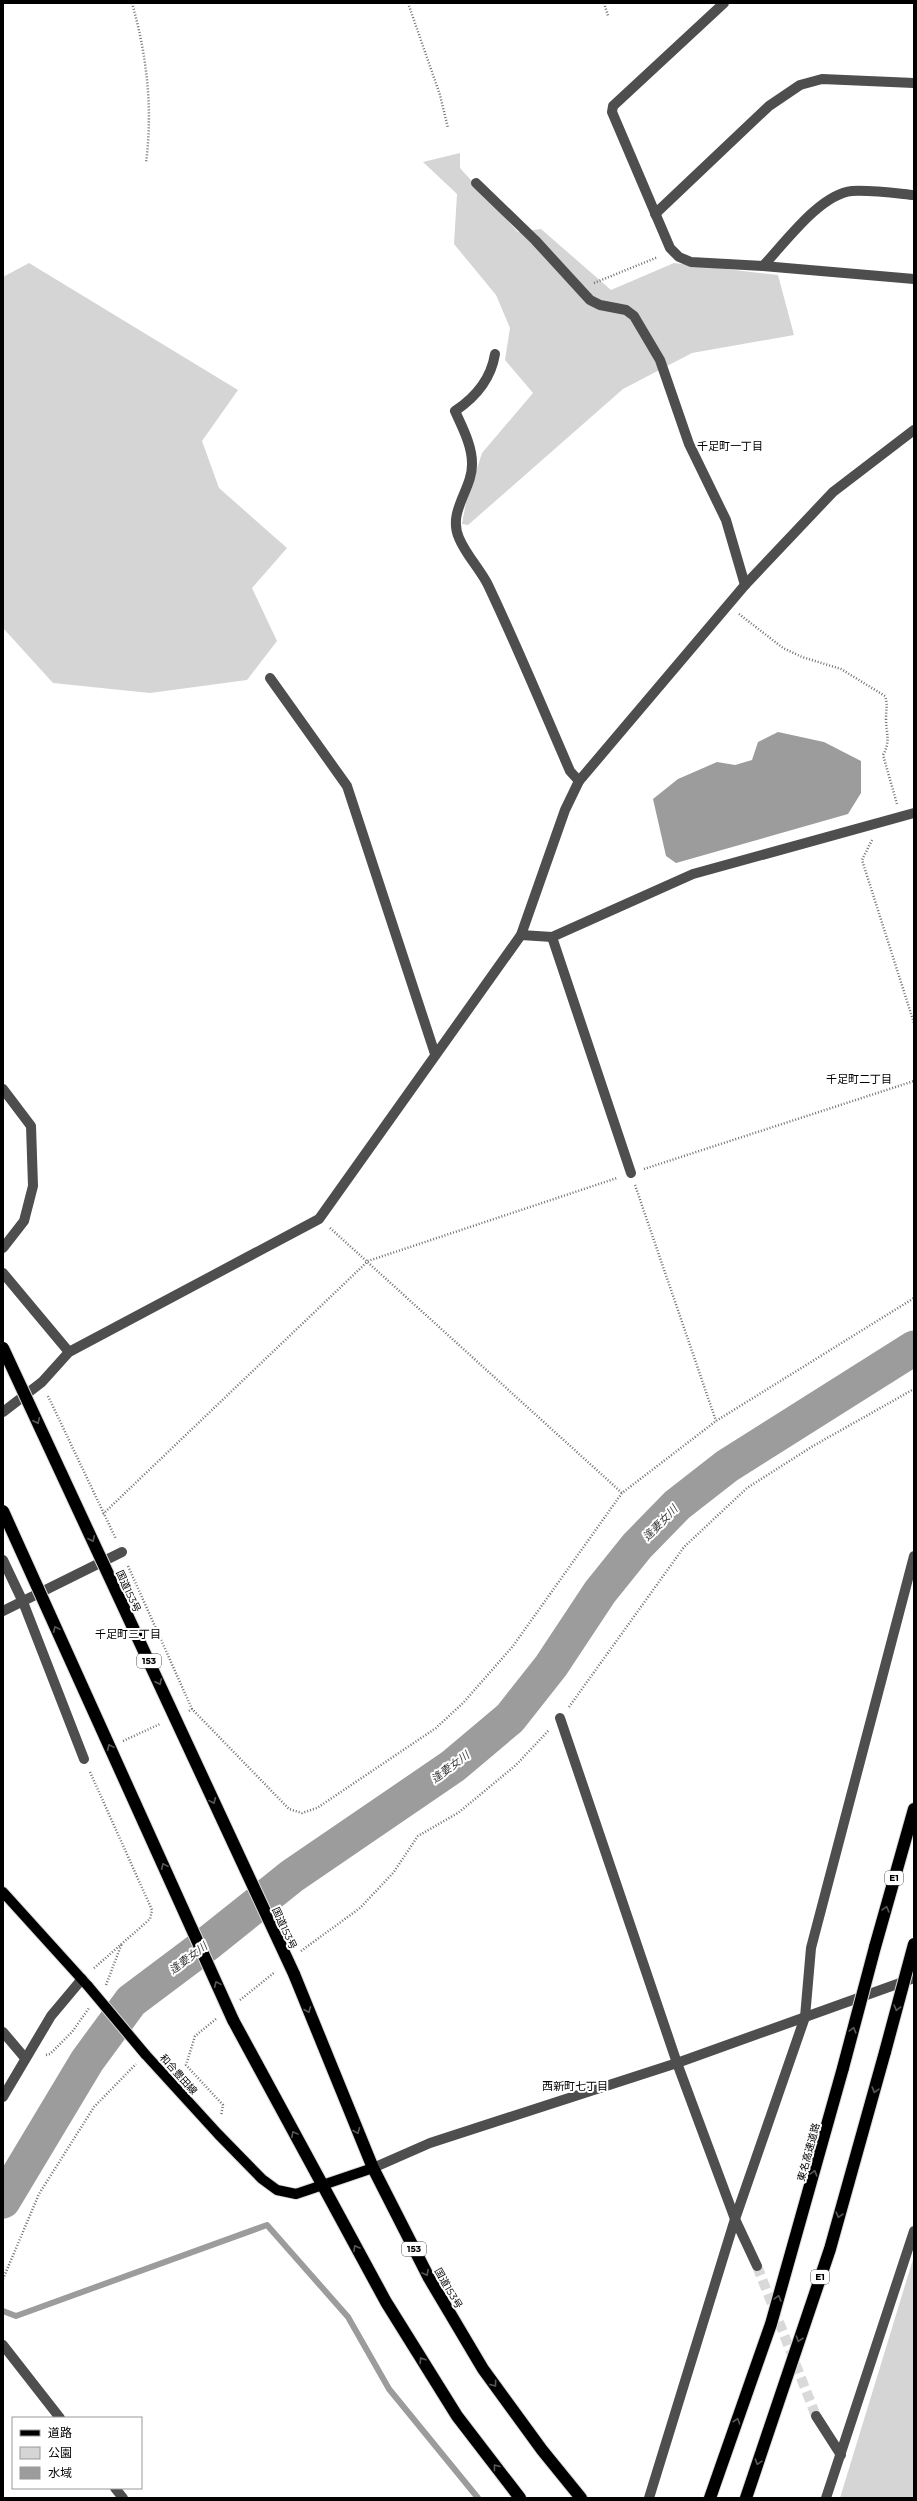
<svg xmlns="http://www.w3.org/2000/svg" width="917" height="2501" viewBox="0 0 917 2501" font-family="Montserrat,'Noto Sans JP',sans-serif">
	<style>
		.green { fill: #d5d5d5 }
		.water { fill: #9c9c9c }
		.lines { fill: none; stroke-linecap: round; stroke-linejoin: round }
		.stream { stroke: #9c9c9c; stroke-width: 6 }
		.river { stroke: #9c9c9c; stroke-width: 35 }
		.minor-tunnel { stroke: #d9d9d9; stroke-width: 10; stroke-dasharray: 10 5; stroke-linecap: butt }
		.major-casing { stroke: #dbdbdb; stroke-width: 12 }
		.highway-casing { stroke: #dbdbdb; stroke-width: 14 }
		.path { stroke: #707070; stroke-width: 2.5; stroke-dasharray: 1 2; stroke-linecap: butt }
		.minor { stroke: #4e4e4e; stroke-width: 10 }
		.major { stroke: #000; stroke-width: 10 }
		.highway { stroke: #000; stroke-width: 12 }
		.major-bridge-casing { stroke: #dbdbdb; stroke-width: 12; stroke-linecap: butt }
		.highway-bridge-casing { stroke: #dbdbdb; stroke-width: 14; stroke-linecap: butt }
		.major-bridge { stroke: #000; stroke-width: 10 }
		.highway-bridge { stroke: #000; stroke-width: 12 }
		.oneway { stroke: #595959 }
		.labels { text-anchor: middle; stroke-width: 4; stroke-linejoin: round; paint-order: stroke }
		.shield { fill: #fff; stroke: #4c4c4c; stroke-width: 1 }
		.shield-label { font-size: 9px; font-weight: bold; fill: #000 }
		.street-label { font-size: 10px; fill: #000; stroke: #fff }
		.neighbourhood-label { font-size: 11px; fill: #000; stroke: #fff }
		.water-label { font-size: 11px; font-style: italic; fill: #3d3d3d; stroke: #fff }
	</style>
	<rect width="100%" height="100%" fill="#fff"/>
	<g class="green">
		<path d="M 460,153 L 460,168 L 518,232 L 541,229 L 611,290 L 674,263 L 778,275 L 794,335 L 692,353 L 623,389 L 468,525 L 462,524 L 466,502 L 482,453 L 533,393 L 505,360 L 510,328 L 496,295 L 454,244 L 457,194 L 423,162 Z"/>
		<path d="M 29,263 L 238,390 L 202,441 L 219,488 L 287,548 L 252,588 L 277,641 L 247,680 L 150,693 L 53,683 L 3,628 L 3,277 Z"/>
		<path d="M 914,2256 L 914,2498 L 840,2498 Z"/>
	</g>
	<path class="water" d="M 778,732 L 824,742 L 861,761 L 861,793 L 848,814 L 676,863 L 666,856 L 653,799 L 678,779 L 717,762 L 735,765 L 752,760 L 758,742 Z"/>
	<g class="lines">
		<path class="stream" d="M 3,2311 L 16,2316 L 267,2225 L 348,2317 L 389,2389 L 478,2498"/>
		<path class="river" d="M 3,2201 L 87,2061 L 131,2001 L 207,1944 L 292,1876 L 453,1766 L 510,1718 L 551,1666 L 600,1592 L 637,1546 L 677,1505 L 727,1466 L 914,1348"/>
		<path class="minor-tunnel" d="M 757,2266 L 816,2416"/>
		<defs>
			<g id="major">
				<path d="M 3,1892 L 88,1986"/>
				<path d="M 145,2054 L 218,2134 L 262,2179 L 277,2190 L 296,2194 L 373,2168"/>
			</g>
			<g id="highway">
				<path d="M 875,1947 L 914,1809"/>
				<path d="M 294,1974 L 373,2168 L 429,2278 L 483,2369 L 542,2450 L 581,2498"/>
				<path d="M 233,2020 L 386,2302 L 457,2416 L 520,2498"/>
				<path d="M 710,2498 L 771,2324 L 843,2068"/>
				<path d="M 746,2498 L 830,2249 L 885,2052"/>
			</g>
		</defs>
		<use href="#major" class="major-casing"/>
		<use href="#highway" class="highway-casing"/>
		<g class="path">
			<path d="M 132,3 C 147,56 153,108 146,163"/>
			<path d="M 408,3 L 440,95 L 448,128"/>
			<path d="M 604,3 L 608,16"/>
			<path d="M 594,283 L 658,257"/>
			<path d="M 739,614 L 783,648 L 802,657 L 841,669 L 885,696 C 888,705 886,709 886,718 C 886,733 891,741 883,755 L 897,804"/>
			<path d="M 872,840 L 862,860 L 914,1023"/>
			<path d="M 644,1169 L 914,1081"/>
			<path d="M 635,1185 L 716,1421"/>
			<path d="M 330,1228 L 622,1493"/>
			<path d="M 48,1396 L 116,1539"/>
			<path d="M 103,1514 L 368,1261 L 617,1178"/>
			<path d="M 128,1566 L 192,1709"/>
			<path d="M 569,1707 L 684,1547 L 747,1488 L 813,1446 L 914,1389"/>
			<path d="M 189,1711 L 192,1709 L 289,1809 L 302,1813 L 317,1808 L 436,1728 L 464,1702 L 513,1646 L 622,1493 L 716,1421 L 914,1298"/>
			<path d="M 123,1741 L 160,1724"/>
			<path d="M 90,1772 L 152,1910 L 150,1919 L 93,1969"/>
			<path d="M 301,1951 L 360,1908 L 393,1873 L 418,1836 L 458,1813 L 516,1765 L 549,1730"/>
			<path d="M 106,1985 L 122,1943"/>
			<path d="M 240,2000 L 275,1972"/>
			<path d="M 216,2019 L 195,2036 L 186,2065 L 223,2105 L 221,2116"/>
			<path d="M 46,2055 L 50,2054 L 72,2032 L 89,2008"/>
			<path d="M 3,2279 L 39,2194 L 94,2107 L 136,2064"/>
		</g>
		<g class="minor">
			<path d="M 724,3 L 613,106 L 612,112 L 670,248 L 679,257 L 691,262 L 763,266 L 914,279"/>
			<path d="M 476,183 L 535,240 L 590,300 L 600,305 L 626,310 L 634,316 L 660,360 L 689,444 L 726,520 L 745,585"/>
			<path d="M 655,214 L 769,106 L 800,85 L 822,79 L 914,83"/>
			<path d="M 763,266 C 785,243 820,194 852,191 C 872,190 894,193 914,195"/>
			<path d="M 495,354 C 491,379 476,397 455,411 C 462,427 472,445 472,463 C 473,489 447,511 459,538 C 466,555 480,569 488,585 C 517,646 543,709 570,771 L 579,781"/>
			<path d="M 270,678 L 347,786 L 435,1054"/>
			<path d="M 521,935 L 552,937 L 693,874 L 914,813"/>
			<path d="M 552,937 L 631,1173"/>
			<path d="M 3,1089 L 31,1126 L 33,1186 L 24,1221 L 3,1248"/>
			<path d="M 3,1273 L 69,1352"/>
			<path d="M 3,1412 L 42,1382 L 69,1352 L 319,1219 L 521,935 L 565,810 L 579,781 L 745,585 L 833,492 L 914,430"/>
			<path d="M 3,1560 L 23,1602 L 84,1759"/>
			<path d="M 3,1611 L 122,1552"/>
			<path d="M 560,1718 L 677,2063 L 735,2219 L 757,2266"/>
			<path d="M 3,2032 L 25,2058"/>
			<path d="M 3,2097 L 51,2016 L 82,1979"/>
			<path d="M 373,2168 L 430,2143 L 677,2063 L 914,1978"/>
			<path d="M 3,2345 L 60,2418"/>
			<path d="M 816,2416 L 841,2455"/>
			<path d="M 115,2488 L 123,2498"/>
			<path d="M 649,2498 L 735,2219 L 805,2017 L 811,1948 L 914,1556"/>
			<path d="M 826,2498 L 914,2231"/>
		</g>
		<use href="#major" class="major"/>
		<use href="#highway" class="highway"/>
		<defs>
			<path id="major-bridge" d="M 88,1986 L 145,2054"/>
			<g id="highway-bridge">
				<path d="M 3,1348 L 294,1974"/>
				<path d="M 3,1511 L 233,2020"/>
				<path d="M 885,2052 L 914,1944"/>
				<path d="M 843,2068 L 875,1947"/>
			</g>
		</defs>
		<use href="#major-bridge" class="major-bridge-casing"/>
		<use href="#highway-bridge" class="highway-bridge-casing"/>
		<use href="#major-bridge" class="major-bridge"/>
		<use href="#highway-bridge" class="highway-bridge"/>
	</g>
	<defs><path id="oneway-chevron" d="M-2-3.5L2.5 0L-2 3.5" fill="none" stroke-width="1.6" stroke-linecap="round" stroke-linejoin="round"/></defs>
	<g class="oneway">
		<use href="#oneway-chevron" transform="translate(37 1421) rotate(65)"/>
		<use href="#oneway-chevron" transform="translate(92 1539) rotate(65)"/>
		<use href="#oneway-chevron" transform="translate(56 1629) rotate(-114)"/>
		<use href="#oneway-chevron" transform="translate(159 1682) rotate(65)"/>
		<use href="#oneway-chevron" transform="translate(110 1747) rotate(-114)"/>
		<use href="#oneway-chevron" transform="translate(213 1801) rotate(66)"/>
		<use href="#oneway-chevron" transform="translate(164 1866) rotate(-114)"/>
		<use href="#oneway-chevron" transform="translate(886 1909) rotate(-74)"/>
		<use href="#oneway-chevron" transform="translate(217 1984) rotate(-114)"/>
		<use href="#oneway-chevron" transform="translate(897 2008) rotate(105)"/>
		<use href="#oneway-chevron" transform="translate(308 2010) rotate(68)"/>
		<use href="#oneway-chevron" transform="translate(853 2030) rotate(-75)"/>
		<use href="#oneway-chevron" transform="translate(875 2090) rotate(106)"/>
		<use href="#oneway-chevron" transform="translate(357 2131) rotate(68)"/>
		<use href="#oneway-chevron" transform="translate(294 2134) rotate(-118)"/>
		<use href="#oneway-chevron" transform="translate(814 2173) rotate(-75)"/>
		<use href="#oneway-chevron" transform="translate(839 2215) rotate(106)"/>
		<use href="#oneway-chevron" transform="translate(356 2248) rotate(-119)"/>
		<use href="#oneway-chevron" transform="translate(426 2273) rotate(62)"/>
		<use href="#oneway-chevron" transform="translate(778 2298) rotate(-74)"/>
		<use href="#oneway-chevron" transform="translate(799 2339) rotate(109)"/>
		<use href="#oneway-chevron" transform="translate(422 2360) rotate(-122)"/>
		<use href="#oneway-chevron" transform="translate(494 2384) rotate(54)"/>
		<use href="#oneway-chevron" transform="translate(737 2421) rotate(-71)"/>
		<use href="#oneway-chevron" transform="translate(758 2462) rotate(108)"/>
		<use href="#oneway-chevron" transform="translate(496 2467) rotate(-127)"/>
	</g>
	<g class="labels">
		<g class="shield">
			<rect x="137" y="1654" width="24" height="14" rx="3"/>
			<rect x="885" y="1871" width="18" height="14" rx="3"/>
			<rect x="402" y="2242" width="24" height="14" rx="3"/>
			<rect x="811" y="2270" width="18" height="14" rx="3"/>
		</g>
		<g class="shield-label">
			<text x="149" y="1664">153</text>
			<text x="894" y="1881">E1</text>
			<text x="414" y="2252">153</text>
			<text x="820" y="2280">E1</text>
		</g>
		<g class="street-label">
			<text transform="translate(129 1591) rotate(65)" y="4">国道153号</text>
			<text transform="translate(285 1928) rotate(65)" y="4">国道153号</text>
			<text transform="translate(179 2074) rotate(48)" y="4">和合豊田線</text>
			<text transform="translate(808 2152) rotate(-75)" y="4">東名高速道路</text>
			<text transform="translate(449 2288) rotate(60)" y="4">国道153号</text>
		</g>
		<g class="neighbourhood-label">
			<text x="730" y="450">千足町一丁目</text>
			<text x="859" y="1083">千足町二丁目</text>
			<text x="128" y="1638">千足町三丁目</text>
			<text x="575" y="2090">西新町七丁目</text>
		</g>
		<g class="water-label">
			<text transform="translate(660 1523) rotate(-46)" y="4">逢妻女川</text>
			<text transform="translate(450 1767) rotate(-37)" y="4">逢妻女川</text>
			<text transform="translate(188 1958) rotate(-37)" y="4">逢妻女川</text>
		</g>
	</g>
	<rect width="917" height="2501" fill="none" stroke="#000000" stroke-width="8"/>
	<rect x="12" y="2417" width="130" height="72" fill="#ffffff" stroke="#999999"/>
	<rect x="20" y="2430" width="20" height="6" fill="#000000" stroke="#999999"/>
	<text x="48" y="2437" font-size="12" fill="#000000">道路</text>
	<rect x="20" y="2447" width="20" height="12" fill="#d5d5d5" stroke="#999999"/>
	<text x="48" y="2457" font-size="12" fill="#000000">公園</text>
	<rect x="20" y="2467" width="20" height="12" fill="#9c9c9c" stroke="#999999"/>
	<text x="48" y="2477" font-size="12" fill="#000000">水域</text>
</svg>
